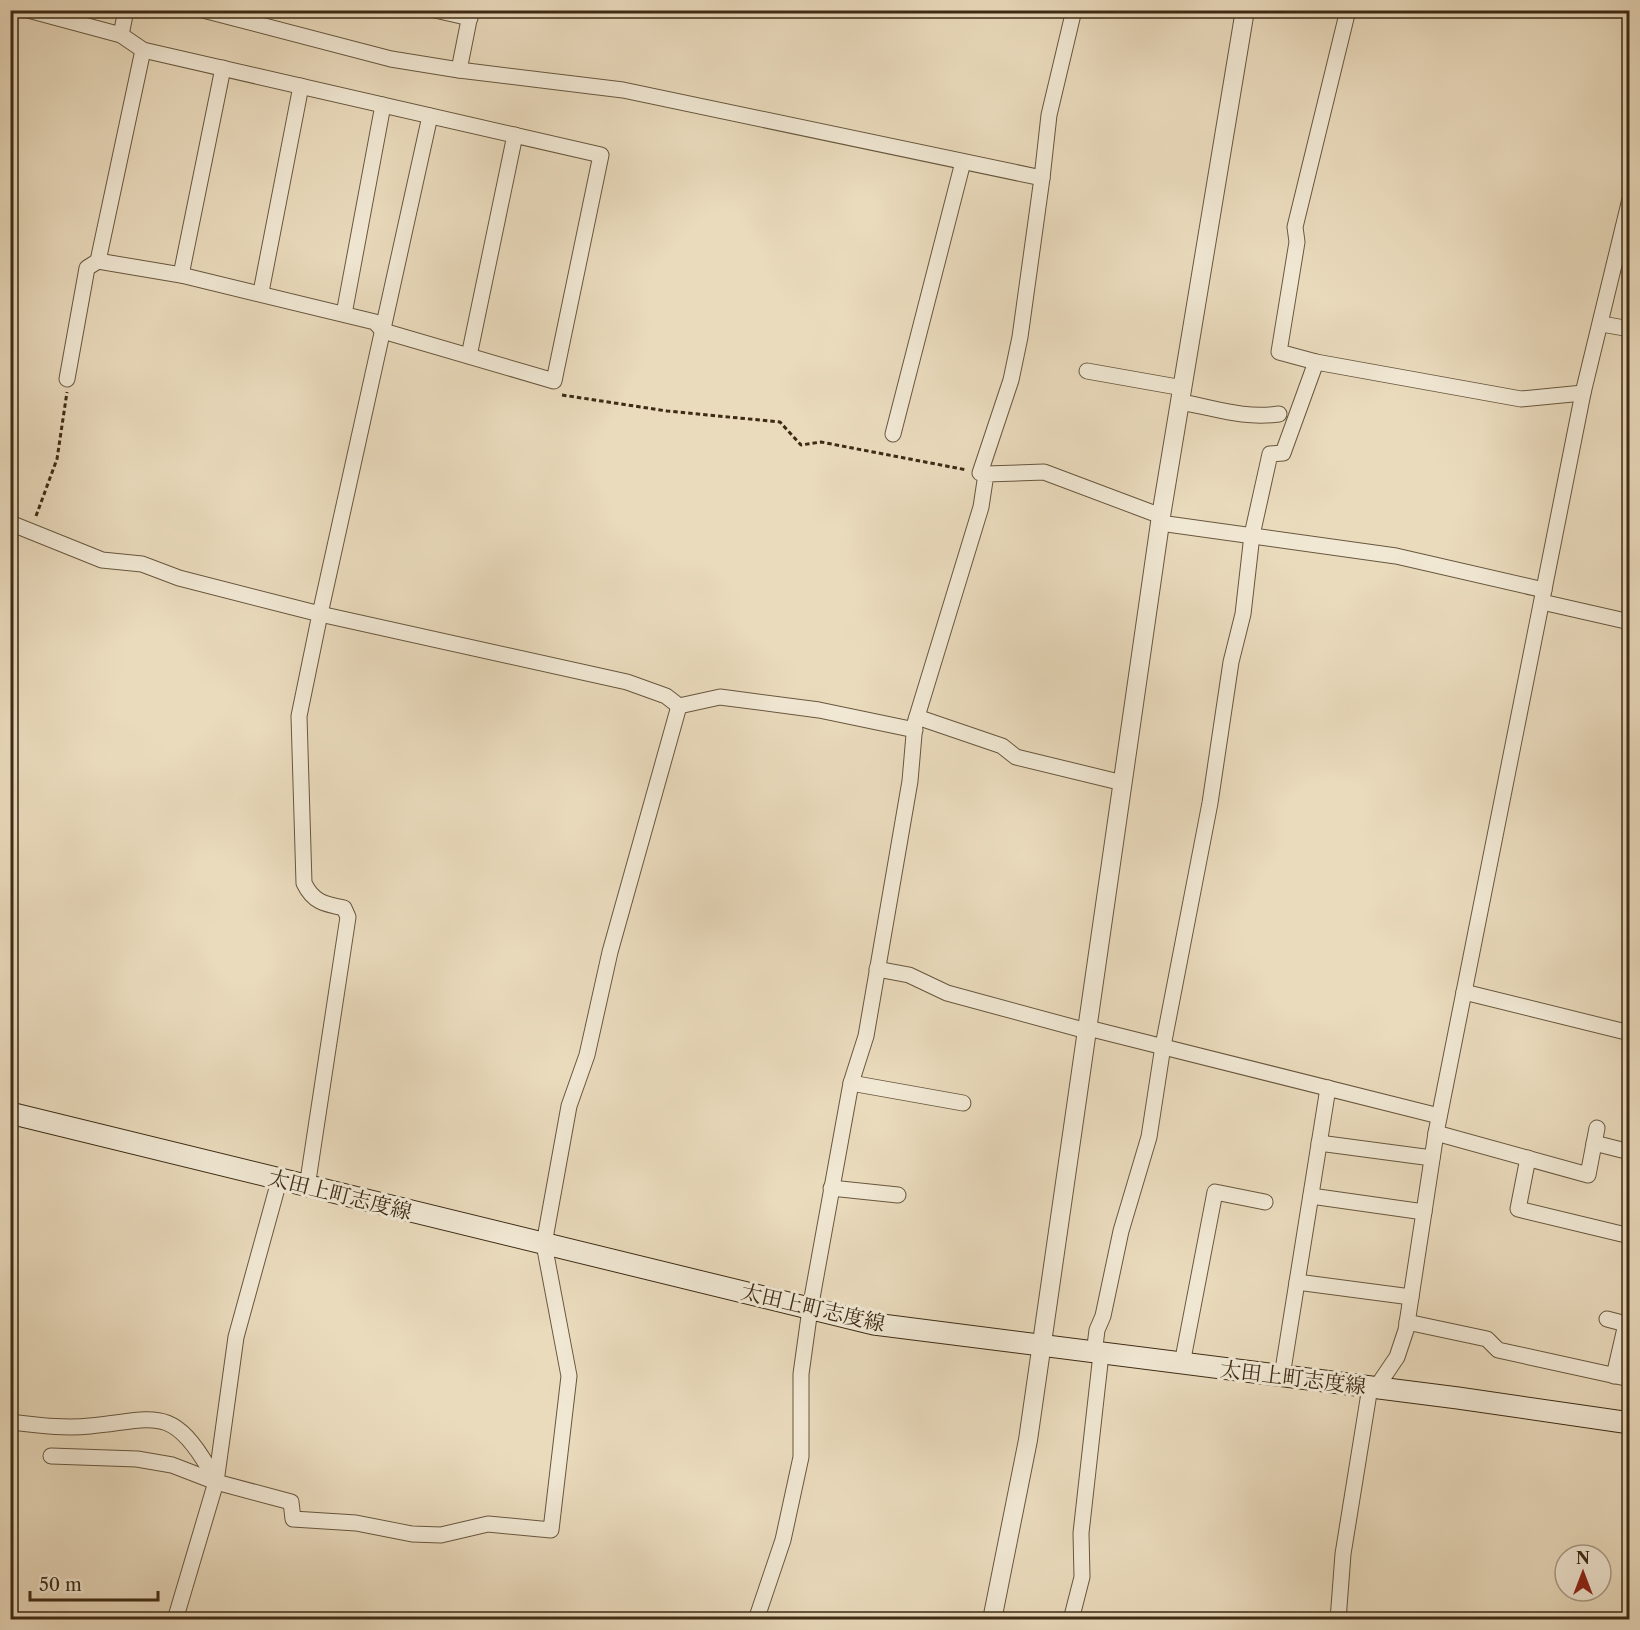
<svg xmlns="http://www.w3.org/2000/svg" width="1640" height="1630" viewBox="0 0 1640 1630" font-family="'Libre Caslon Text','Noto Serif JP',serif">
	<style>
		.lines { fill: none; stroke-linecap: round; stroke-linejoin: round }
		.minor-casing { stroke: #68573e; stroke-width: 17 }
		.tertiary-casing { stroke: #68573e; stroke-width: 20 }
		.secondary-casing { stroke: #3d2b14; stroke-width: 23 }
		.path { stroke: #3d2b14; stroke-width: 3; stroke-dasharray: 4.5 3; stroke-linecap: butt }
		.minor { stroke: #f1e8d4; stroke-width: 15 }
		.tertiary { stroke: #f1e8d4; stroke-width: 18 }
		.secondary { stroke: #f1e8d4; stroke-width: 21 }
		.labels { text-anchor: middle; stroke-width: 6; stroke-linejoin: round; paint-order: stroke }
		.street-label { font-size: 21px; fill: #3d2b14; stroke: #f1e8d4 }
	</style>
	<rect width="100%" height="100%" fill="#eadbbd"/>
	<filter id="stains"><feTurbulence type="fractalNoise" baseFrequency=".00333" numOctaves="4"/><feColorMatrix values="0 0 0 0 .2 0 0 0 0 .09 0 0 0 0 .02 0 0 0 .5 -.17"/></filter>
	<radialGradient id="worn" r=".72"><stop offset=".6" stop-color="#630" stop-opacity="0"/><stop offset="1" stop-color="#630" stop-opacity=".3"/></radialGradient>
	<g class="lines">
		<defs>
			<g id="minor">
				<path d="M 28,10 L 121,35 L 143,50 L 601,155 L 554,381 L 383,331 L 375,322 L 181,275 L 98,261 L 143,50"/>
				<path d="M 203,10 L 391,59 L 459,70 L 623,90 L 1042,178 L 1049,115 L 1074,10"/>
				<path d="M 435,10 L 470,18"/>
				<path d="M 1348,10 L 1295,227 L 1297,242 L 1279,352 L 1316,362 L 1521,399 L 1583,393"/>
				<path d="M 121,35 L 126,10"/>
				<path d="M 459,70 L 471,10"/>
				<path d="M 181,275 L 223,68"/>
				<path d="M 261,292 L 301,86"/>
				<path d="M 344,314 L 383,105"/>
				<path d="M 1602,324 L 1630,329"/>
				<path d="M 469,356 L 515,135"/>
				<path d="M 1087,371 L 1183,388"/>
				<path d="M 67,379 L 87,268 L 98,261"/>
				<path d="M 1180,402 C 1216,408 1242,419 1279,414"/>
				<path d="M 893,434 L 963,162"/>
				<path d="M 980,473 L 1011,380 L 1020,337 L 1042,178"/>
				<path d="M 10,523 L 102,560 L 142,564 L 179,578 L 320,614 L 430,116"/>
				<path d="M 1160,523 L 1396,556 L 1544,590"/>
				<path d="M 1542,602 L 1630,622"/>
				<path d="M 917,717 L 1002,746 L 1016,757 L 1123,783"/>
				<path d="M 877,969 L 909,975 L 947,993 L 1087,1031"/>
				<path d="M 1464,992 L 1630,1033"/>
				<path d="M 1088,1028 L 1439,1116"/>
				<path d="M 851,1083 L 963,1103"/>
				<path d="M 1436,1133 L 1588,1175 L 1597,1128"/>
				<path d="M 1319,1143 L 1432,1158"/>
				<path d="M 1594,1143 L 1630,1152"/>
				<path d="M 1528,1158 L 1518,1209 L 1630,1236"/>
				<path d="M 307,1187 L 348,917 L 344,908 C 324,904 313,902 304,883 L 299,716 L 320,614 L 627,682 L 666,696 L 679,706 L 720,697 L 819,710 L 915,730"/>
				<path d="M 831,1188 L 898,1195"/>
				<path d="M 1311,1196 L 1424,1212"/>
				<path d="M 1297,1282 L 1411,1297"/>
				<path d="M 1607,1319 L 1630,1325"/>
				<path d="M 1407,1322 L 1487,1339 L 1498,1350 L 1630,1379"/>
				<path d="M 1094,1354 L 1097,1330 L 1103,1316 L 1121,1231 L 1149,1137 L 1163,1046 L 1210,803 L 1231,662 L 1243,614 L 1252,535 L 1270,454 L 1283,453 L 1316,362"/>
				<path d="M 1182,1364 L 1215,1192 L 1265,1202"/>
				<path d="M 1282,1376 L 1328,1088"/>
				<path d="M 1614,1376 L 1626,1324"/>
				<path d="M 1376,1388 L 1397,1357 L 1406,1330 L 1436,1133 L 1583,393 L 1630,199"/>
				<path d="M 10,1422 C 37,1425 64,1429 90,1426 C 153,1420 171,1404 208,1467"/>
				<path d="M 51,1456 L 137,1459 L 172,1465 L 216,1482 L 291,1502 L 293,1519 L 356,1523 L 412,1534 L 441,1535 L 488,1524 L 551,1530 L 569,1376 L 544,1244 L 569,1106 L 587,1055 L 610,952 L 679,706"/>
				<path d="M 175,1620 L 216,1482 L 236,1337 L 279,1181"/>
				<path d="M 756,1620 L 783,1540 L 801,1457 L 801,1374 L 810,1309 L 851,1083 L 866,1036 L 910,781 L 915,723 L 981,507 L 986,474 L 1044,472 L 1161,516"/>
				<path d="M 1071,1620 L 1082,1577 L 1081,1533 L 1101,1354"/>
				<path d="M 1338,1620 L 1343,1554 L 1370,1387"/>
			</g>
			<path id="tertiary" d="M 992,1620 L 1028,1440 L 1161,516 L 1245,10"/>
			<path id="secondary" d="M 10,1113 L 874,1324 L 1458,1398 L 1630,1423"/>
		</defs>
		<use href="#minor" class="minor-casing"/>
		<use href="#tertiary" class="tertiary-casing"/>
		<use href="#secondary" class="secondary-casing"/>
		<g class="path">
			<path d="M 562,395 L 667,411 L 780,422 L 801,445 L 821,442 L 967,470"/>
			<path d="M 36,516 L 57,459 L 67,392"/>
		</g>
		<use href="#minor" class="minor"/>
		<use href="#tertiary" class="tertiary"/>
		<use href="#secondary" class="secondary"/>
	</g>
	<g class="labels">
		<g class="street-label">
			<text transform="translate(340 1195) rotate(14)" y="7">太田上町志度線</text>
			<text transform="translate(813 1308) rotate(13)" y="7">太田上町志度線</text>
			<text transform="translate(1293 1378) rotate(7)" y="7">太田上町志度線</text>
		</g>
	</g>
	<rect width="1640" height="1630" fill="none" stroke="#eadbbd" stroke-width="36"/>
	<rect x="12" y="12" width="1616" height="1606" fill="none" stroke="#3d2b14" stroke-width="3"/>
	<rect x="18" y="18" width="1604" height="1594" fill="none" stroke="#3d2b14" stroke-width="1.5"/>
	<g transform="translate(1583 1573)"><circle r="28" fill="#f1e8d4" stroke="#a99c87" stroke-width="1.5"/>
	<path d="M0-4.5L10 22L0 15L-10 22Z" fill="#8f2418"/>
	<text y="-9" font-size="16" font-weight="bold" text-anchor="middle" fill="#3d2b14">N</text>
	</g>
	<path d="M30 1591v9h128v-9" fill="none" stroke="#3d2b14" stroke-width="3"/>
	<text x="39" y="1591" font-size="18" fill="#3d2b14" stroke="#f1e8d4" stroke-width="4.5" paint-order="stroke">50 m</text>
	<rect width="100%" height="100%" filter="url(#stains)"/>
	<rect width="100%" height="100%" fill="url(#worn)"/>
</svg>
